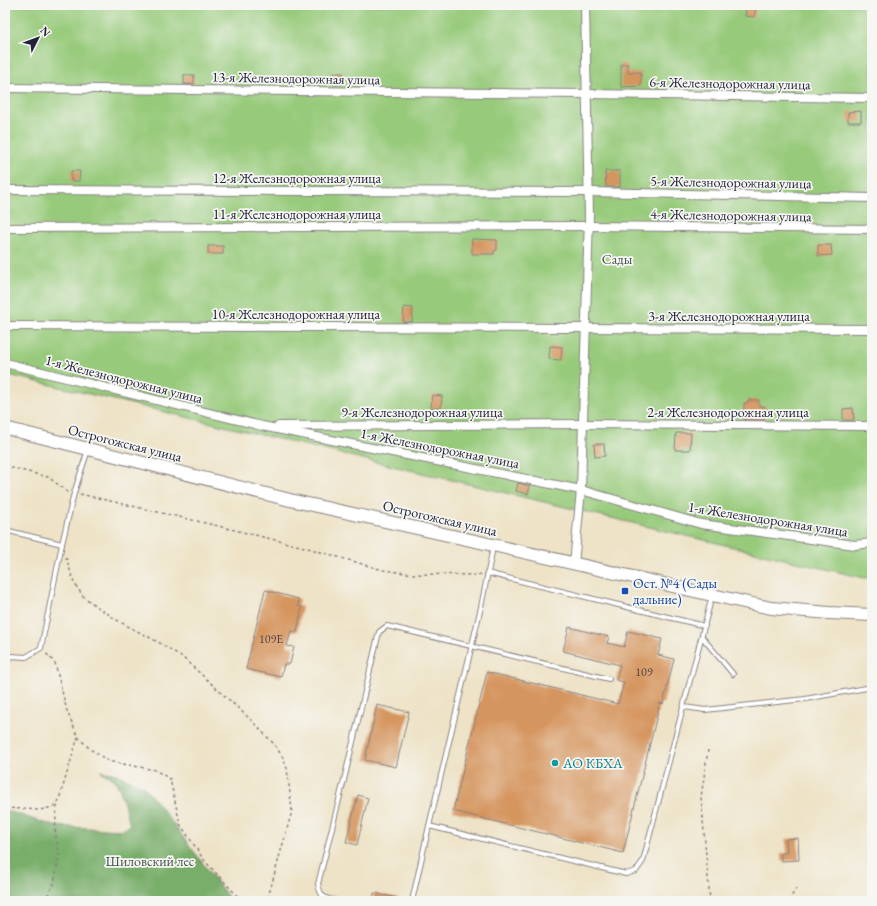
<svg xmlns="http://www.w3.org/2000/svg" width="877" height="906" viewBox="0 0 877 906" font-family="'EB Garamond',serif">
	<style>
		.green { fill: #97ca7a; stroke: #5c765a }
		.forest { fill: #79ae6a; stroke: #4e6852 }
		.building { fill: #d5955e }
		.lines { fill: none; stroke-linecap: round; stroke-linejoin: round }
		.lane-casing { stroke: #888281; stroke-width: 6 }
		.street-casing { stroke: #888281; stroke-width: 10 }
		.secondary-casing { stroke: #888281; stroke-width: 14 }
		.path { stroke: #888281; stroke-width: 1.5; stroke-dasharray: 3 3; stroke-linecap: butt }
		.lane { stroke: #fff; stroke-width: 4 }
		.street { stroke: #fff; stroke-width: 8 }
		.secondary { stroke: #fff; stroke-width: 12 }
		.transit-dot { fill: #1a4fb4; stroke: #f6f6f2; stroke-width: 1.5 }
		.culture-dot { fill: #0f9aa8; stroke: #f6f6f2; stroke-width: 1.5 }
		.labels { text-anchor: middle; stroke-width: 3.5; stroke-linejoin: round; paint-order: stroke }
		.number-label { font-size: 12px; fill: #4f3f44 }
		.street-label { font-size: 14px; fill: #22223b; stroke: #f6f6f2 }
		.park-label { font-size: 14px; fill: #45544e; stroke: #f6f6f2 }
		.transit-label { font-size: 14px; fill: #164399; stroke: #f6f6f2; text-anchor: start }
		.culture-label { font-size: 14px; fill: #0d838f; stroke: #f6f6f2; text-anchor: start }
	</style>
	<rect width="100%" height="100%" fill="#f6f6f2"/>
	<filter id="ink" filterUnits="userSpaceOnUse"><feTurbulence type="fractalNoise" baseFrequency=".025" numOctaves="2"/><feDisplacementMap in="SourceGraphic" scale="8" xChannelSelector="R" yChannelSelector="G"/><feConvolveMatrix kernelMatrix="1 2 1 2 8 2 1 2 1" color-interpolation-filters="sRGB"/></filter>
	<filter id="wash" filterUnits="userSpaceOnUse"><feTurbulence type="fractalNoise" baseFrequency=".012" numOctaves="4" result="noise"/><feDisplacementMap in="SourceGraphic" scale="16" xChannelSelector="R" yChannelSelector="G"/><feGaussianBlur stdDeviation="0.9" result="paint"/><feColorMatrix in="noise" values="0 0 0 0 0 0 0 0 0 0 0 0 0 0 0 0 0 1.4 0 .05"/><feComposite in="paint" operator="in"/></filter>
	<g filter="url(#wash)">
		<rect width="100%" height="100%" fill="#eee3c7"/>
		<path class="green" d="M 5,5 L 872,5 L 872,577 L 864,578 L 5,374 Z"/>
		<path class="forest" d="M 100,771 L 117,774 L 144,787 L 165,813 L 231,901 L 5,901 L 5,810 L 54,826 L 120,830 L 130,825 L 120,790 L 115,780 Z"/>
		<g id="blocks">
			<g class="building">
				<path d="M 746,6 L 756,7 L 754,17 L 745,16 Z"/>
				<path d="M 621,64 L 628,64 L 628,73 L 641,72 L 641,86 L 621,87 Z"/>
				<path d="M 334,73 L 343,73 L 343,84 L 334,85 Z"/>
				<rect x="184" y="75" width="10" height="9"/>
				<path d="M 861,111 L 861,122 L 848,122 L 848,112 Z"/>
				<path d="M 71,171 L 80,171 L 79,181 L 71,181 Z"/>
				<path d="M 605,171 L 620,171 L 620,187 L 606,187 Z"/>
				<path d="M 472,239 L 497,240 L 497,250 L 494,251 L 494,254 L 472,254 Z"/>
				<path d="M 818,245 L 831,245 L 832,255 L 818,256 Z"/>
				<rect x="208" y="246" width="15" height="8"/>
				<path d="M 404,307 L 413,308 L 412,322 L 403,322 Z"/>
				<path d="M 550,346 L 562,347 L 561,360 L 549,359 Z"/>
				<path d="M 432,395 L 442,396 L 441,408 L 431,408 Z"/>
				<path d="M 748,400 L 759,400 L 759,406 L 765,406 L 764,420 L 744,420 L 744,403 L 748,403 Z"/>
				<path d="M 853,408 L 854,420 L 843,420 L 843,409 Z"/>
				<path d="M 676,433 L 691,433 L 690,450 L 675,450 Z"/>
				<path d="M 594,444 L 604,444 L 605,456 L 595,457 Z"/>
				<path d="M 518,483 L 530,486 L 528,494 L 516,491 Z"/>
				<path d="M 265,590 L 299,599 L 298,606 L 302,607 L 297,632 L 291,631 L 287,646 L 294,647 L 290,664 L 284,664 L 281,677 L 246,669 Z"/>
				<path d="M 569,627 L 609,637 L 607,643 L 624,647 L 628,631 L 662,639 L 658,655 L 674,659 L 663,704 L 660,703 L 623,853 L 453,811 L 487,672 L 618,704 L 624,682 L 616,680 L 620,665 L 563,651 Z"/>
				<path d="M 377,705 L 409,712 L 396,767 L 365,760 Z"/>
				<path d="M 358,795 L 368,798 L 357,845 L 346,842 Z"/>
				<path d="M 798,838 L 799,860 L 781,861 L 781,853 L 787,853 L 786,839 Z"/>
				<path d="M 374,893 L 398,898 L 398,901 L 373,901 Z"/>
			</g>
		</g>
	</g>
	<g filter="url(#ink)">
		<use href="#blocks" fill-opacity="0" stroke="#888281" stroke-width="1"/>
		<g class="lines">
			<defs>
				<g id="lane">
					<path d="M 5,530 L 62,544"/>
					<path d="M 487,573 L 705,626"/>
					<path d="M 702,637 L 733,674"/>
					<path d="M 5,664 L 11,656 L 26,657 L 41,648 L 62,544 L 74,493 L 88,450"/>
					<path d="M 684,707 L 705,710 L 805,699 L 872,687"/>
					<path d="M 429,826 L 626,874 L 636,871 L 643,861 L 712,596"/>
					<path d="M 338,901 C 325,898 321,899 318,884 L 344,780 L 379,632 L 387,626 L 609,679"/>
					<path d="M 412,901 L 429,826 L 481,607 L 493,547"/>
				</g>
				<g id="street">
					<path d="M 5,88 L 587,94 L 872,98"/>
					<path d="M 5,190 L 589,192 L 872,198"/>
					<path d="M 5,228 L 589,226 L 872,229"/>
					<path d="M 5,326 L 872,329"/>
					<path d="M 5,363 L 262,426 L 581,490 L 701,524 L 855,545 L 872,543"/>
					<path d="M 279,426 L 583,424 L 872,426"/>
					<path d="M 574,564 L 581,490 L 589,216 L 585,5"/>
				</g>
				<path id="secondary" d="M 5,428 L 290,500 L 493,545 L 712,595 L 771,608 L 829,613 L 872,615"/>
			</defs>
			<use href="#lane" class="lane-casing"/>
			<use href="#street" class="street-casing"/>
			<use href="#secondary" class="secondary-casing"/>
			<g class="path">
				<path d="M 5,466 L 48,477 L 64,489 L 68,493"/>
				<path d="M 80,494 L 214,525 L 304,547 L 383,570 L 413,574 L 477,575 L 482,574"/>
				<path d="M 66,557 L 74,583 L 83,596 L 96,606 L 120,622 L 158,642 L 181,656 L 250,719 L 274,744 L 282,756 L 287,768 L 292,811 L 267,901"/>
				<path d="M 78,737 L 90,749 L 108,761 L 155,770 L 170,779 L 180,824 L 204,860 L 242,901"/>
				<path d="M 708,750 L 701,797 L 710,901"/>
				<path d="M 5,808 L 40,810 L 57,806"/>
				<path d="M 44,901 L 54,884 L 59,854 L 55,830 L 57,806 L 78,737 L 67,711 L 55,663 L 45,652"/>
				<path d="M 789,901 L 796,888"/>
			</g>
			<use href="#lane" class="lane"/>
			<use href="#street" class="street"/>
			<use href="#secondary" class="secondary"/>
		</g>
	</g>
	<rect class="transit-dot" x="621" y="587" width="8" height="8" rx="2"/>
	<circle class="culture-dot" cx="555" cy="763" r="4"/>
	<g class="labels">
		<g class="number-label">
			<text x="271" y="643">109Е</text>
			<text x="644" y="676">109</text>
		</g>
		<g class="street-label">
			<text transform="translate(296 78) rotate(1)" y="5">13-я Железнодорожная улица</text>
			<text transform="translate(730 83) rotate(1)" y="5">6-я Железнодорожная улица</text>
			<text x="297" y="183">12-я Железнодорожная улица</text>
			<text transform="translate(731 182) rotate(1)" y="5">5-я Железнодорожная улица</text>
			<text x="297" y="219">11-я Железнодорожная улица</text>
			<text transform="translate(731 215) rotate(1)" y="5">4-я Железнодорожная улица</text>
			<text x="296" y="319">10-я Железнодорожная улица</text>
			<text x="729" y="321">3-я Железнодорожная улица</text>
			<text transform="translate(124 379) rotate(14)" y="5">1-я Железнодорожная улица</text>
			<text x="422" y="417">9-я Железнодорожная улица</text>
			<text x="728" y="417">2-я Железнодорожная улица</text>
			<text transform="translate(125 443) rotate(14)" y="5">Острогожская улица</text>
			<text transform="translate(440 448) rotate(11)" y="5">1-я Железнодорожная улица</text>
			<text transform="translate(440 518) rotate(13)" y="5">Острогожская улица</text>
			<text transform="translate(768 519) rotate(9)" y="5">1-я Железнодорожная улица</text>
		</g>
		<g class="park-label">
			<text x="617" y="264">Сады</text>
			<text x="150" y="866">Шиловский лес</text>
		</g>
		<g class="transit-label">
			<text x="633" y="588">Ост. №4 (Сады<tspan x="633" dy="16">дальние)</tspan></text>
		</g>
		<g class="culture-label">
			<text x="563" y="768">АО КБХА</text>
		</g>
	</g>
	<rect width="877" height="906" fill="none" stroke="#f6f6f2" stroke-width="20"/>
	<g transform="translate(38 38) rotate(48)" stroke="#f6f6f2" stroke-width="3" paint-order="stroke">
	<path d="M0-3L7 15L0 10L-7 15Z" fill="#22223b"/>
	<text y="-6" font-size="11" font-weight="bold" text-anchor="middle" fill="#22223b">N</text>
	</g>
</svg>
